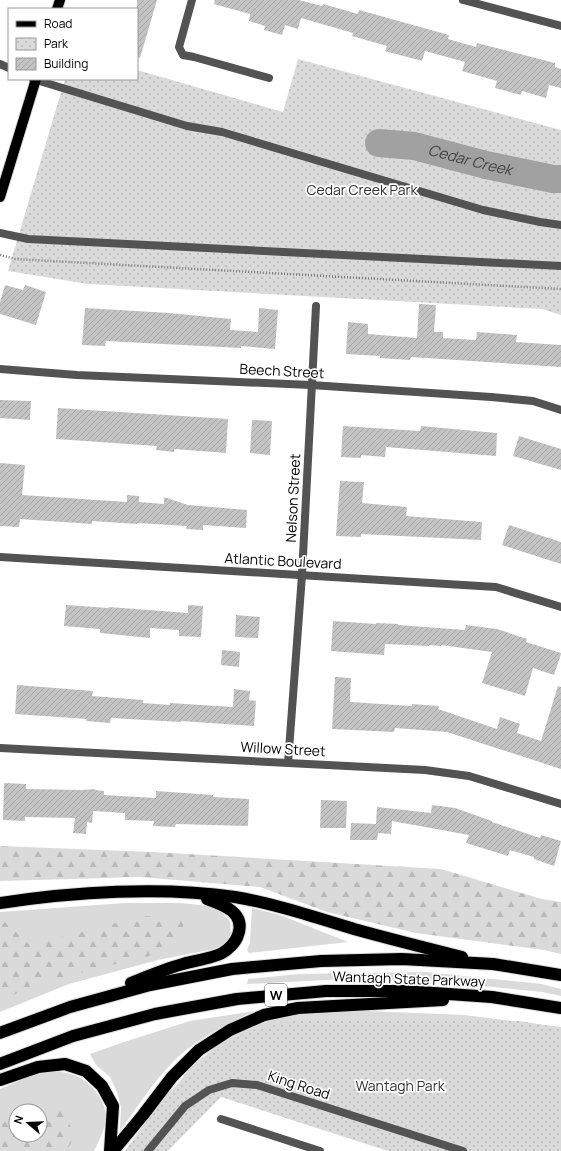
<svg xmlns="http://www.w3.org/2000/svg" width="561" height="1151" viewBox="0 0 561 1151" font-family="Manrope,sans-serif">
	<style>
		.green { fill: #dadada; fill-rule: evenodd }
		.forest { fill: url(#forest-firs); fill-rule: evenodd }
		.park { fill: url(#park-dots) }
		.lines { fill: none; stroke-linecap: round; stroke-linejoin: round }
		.river { stroke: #a1a1a1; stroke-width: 28 }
		.building { fill: url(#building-hatch) }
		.primary-casing { stroke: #dbdbdb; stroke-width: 12 }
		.motorway-casing { stroke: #dbdbdb; stroke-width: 14 }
		.path { stroke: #757575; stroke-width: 2.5; stroke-dasharray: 1 2; stroke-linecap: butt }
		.service { stroke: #535353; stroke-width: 8 }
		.minor { stroke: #535353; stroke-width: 8 }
		.tertiary { stroke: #535353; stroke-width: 8 }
		.primary { stroke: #000; stroke-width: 10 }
		.motorway { stroke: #000; stroke-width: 12 }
		.labels { text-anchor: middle; stroke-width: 3.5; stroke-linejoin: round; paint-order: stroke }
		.shield { fill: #fff; stroke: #4c4c4c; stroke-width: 1 }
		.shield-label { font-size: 13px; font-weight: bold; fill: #000 }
		.park-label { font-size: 14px; fill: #313131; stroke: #fff }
		.street-label { font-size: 14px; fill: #000; stroke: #fff }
		.water-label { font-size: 15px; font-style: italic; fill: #424242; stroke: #fff }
	</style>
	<defs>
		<pattern id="forest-firs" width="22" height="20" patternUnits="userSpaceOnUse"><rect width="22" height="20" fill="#dadada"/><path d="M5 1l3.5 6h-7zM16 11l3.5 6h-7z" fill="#b9b9b9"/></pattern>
		<pattern id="park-dots" width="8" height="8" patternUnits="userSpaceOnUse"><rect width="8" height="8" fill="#dadada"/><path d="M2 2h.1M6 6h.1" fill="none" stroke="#b9b9b9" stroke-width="1.8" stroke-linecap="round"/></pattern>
		<pattern id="building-hatch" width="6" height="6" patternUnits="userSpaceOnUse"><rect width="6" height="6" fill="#c3c3c3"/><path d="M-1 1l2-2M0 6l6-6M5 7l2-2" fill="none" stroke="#a6a6a6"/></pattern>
	</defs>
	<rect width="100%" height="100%" fill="#fff"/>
	<g class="green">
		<path d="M 125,903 L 180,903 L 210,906 L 223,913 L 230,922 L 231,934 L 225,943 L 214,949 L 158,960 L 69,984 L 0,1012 L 0,912 Z"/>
		<path d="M 252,908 L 280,915 L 348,942 L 249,953 L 247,950 L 250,943 Z"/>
		<path d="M 426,972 L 541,984 L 561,989 L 561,996 L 542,992 L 426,980 L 346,979 L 247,984 L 248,979 L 299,974 Z"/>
		<path d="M 255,1011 C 225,1025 193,1040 170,1065 C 151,1085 136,1109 120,1131 L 121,1107 L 117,1092 L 110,1077 L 96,1065 L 90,1054 L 121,1043 L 190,1021 Z"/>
		<path d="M 366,1011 L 464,1015 L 561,1027 L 561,1046 L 238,1043 L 128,1151 L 161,1105 L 191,1067 L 223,1041 L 273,1018 L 312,1013 Z"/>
		<path d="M 56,1071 C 62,1072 69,1073 74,1075 C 90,1080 107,1102 106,1118 C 105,1130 99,1141 94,1151 L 0,1151 L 0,1089 L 39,1072 ZM 16,1111 L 40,1111 L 40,1135 L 16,1135 Z"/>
	</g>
	<g class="forest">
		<path d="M 0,846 L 153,852 L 441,869 L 542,899 L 561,902 L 561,954 L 544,950 L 416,933 L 327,912 L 260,887 L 140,877 L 0,881 Z"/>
		<path d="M 144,916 L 185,919 L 177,949 L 35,984 L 0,1002 L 0,924 L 5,922 L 30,945 Z"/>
		<path d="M 21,1106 L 63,1109 L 75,1137 L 66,1151 L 0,1151 L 0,1112 ZM 16,1111 L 40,1111 L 40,1135 L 16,1135 Z"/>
	</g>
	<g class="park">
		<path d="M 298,59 L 561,130 L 561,315 L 542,309 L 88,284 L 8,271 L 65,79 L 137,79 L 137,70 L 283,112 Z"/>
		<path d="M 298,1020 L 520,1021 L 561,1028 L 561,1151 L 388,1151 L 221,1097 L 168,1151 L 125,1151 L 162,1099 L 206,1057 L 247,1031 Z"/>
	</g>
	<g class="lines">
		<path class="river" id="s1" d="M 379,143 L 414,146 L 486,165 L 553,179 L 561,179"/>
	</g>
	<g class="building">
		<path d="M 137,0 L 157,0 L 140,58 L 137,57 Z"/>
		<path d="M 215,0 L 299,0 L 322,6 L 323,4 L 358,14 L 359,10 L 449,35 L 448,39 L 476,47 L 477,43 L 555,63 L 555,67 L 561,69 L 561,88 L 549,85 L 546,98 L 522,91 L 521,95 L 495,88 L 497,81 L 462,71 L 465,62 L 425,51 L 422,61 L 385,51 L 387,46 L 352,36 L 353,33 L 301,18 L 298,29 L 285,25 L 282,35 L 264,30 L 265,26 L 249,21 L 250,14 L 214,4 Z"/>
		<path d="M 5,285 L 23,290 L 25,285 L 46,292 L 36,325 L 0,314 L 0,302 Z"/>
		<path d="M 419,304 L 436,305 L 434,332 L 443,332 L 443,338 L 476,340 L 477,332 L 517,335 L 516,342 L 561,345 L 561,367 L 411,357 L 410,360 L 380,358 L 380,356 L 346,354 L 348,322 L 368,324 L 368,334 L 417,338 Z"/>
		<path d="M 85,308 L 169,313 L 231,319 L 230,330 L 258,332 L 259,308 L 278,310 L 275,349 L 241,346 L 241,348 L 106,341 L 105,346 L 82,345 Z"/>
		<path d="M 0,400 L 31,401 L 30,420 L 0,418 Z"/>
		<path d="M 58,408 L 228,419 L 226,453 L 174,449 L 174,452 L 156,450 L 157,446 L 56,439 Z"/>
		<path d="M 252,420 L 272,421 L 270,455 L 250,453 Z"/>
		<path d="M 343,426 L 420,431 L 421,426 L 497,433 L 496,456 L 386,447 L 385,457 L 361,455 L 361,458 L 341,457 Z"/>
		<path d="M 519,436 L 561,449 L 561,470 L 513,456 Z"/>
		<path d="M 0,463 L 25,465 L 22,495 L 127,502 L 127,495 L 139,496 L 139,502 L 164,504 L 164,497 L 188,505 L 247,510 L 246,528 L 203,525 L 203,530 L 186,529 L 187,526 L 137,523 L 137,524 L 92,521 L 92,524 L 20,519 L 19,527 L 0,526 Z"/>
		<path d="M 340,481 L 364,482 L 362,503 L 407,507 L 406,516 L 482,522 L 481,540 L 361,534 L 361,537 L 336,536 Z"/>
		<path d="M 509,525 L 561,542 L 561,564 L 502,545 Z"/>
		<path d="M 66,605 L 108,608 L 109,607 L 188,613 L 188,605 L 203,606 L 201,637 L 179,636 L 179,630 L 150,628 L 150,638 L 100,633 L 100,629 L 64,626 Z"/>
		<path d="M 236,615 L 260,617 L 258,638 L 235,637 Z"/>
		<path d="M 333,621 L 376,624 L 376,623 L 398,624 L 398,625 L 465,630 L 466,625 L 497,629 L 527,639 L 526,642 L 561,653 L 561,654 L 554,675 L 533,668 L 525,696 L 482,683 L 492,652 L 441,645 L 441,646 L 429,645 L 429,646 L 385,644 L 384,655 L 331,651 Z"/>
		<path d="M 222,650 L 240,652 L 239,667 L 221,665 Z"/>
		<path d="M 335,677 L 351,678 L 350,702 L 412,706 L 412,704 L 439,706 L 438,709 L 497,729 L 500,717 L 520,724 L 517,733 L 541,741 L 558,686 L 561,687 L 561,769 L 447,732 L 395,728 L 394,732 L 332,729 Z"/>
		<path d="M 17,685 L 93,691 L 92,696 L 143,700 L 143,703 L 170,705 L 170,703 L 233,707 L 234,689 L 250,691 L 249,700 L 256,701 L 254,726 L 181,721 L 181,722 L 111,718 L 110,723 L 86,721 L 87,719 L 15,714 Z"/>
		<path d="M 4,783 L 26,784 L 26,789 L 82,790 L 95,789 L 95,790 L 104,791 L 104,795 L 156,798 L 156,791 L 213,795 L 213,797 L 249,799 L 248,826 L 176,824 L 175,827 L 153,826 L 154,821 L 125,820 L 125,813 L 93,811 L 92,823 L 87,822 L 86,834 L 73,833 L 75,818 L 25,817 L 25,821 L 3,820 Z"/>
		<path d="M 321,800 L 347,801 L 346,828 L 320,828 Z"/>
		<path d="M 432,805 L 455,808 L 492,821 L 492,822 L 540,838 L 541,835 L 561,841 L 554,866 L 534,859 L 534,857 L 510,850 L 508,856 L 466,843 L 469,835 L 392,821 L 391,834 L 378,833 L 377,840 L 350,840 L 351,823 L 376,824 L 377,807 L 431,813 Z"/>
	</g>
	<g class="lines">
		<defs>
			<g id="primary">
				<path d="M 57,9 L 60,0"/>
				<path d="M 0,197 L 36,79"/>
			</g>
			<g id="motorway">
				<path d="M 0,903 C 73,892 161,886 235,897 C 276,904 315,917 354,929 C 390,939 426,948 462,957"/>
				<path d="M 131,983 C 148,976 165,969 183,964 C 193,961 214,958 222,953 C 228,950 236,942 238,935 C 246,913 224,905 207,899"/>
				<path d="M 0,1033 L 70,1007 L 150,985 L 232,969 L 321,961 L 402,959 L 493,964 L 561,975"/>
				<path d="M 0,1064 L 73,1036 L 155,1014 L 237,999 L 326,991 L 405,991 L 492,997 L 561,1008"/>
				<path d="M 0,1080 L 38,1067 L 65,1064 L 86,1071 L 102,1086 L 113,1106 L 110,1151"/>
				<path d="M 113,1151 L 143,1115 L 172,1077 L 199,1050 L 230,1030 L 264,1015 L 298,1008 L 443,1000"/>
			</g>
		</defs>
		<use href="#primary" class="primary-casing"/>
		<use href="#motorway" class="motorway-casing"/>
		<path class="path" d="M 0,255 L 15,259 L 561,289"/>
		<path class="service" d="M 192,0 L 179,47 L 183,55 L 194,57 L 269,78"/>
		<g class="minor">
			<path d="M 463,0 L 561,26"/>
			<path d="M 0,64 L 9,68"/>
			<path d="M 33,79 L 187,126 L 222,132 L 483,210 L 540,222 L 561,225"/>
			<path d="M 0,233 L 28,239 L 561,266"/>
			<path d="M 0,369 L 77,375 L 311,385 L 491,397 L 533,401 L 561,410"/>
			<path d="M 0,557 L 496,587 L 561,607"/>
			<path d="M 0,748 L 425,770 L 469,776 L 561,804"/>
			<path d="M 288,763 L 302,575 L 316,306"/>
			<path d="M 221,1119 L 320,1151"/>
		</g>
		<path class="tertiary" d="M 148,1151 L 185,1106 L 209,1090 L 232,1083 L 257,1085 L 463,1151"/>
		<use href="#primary" class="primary"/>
		<use href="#motorway" class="motorway"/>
	</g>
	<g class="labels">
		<rect class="shield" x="265" y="984" width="22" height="22" rx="3"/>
		<g class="shield-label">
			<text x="276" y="1000">W</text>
		</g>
		<g class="park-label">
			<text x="362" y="195">Cedar Creek Park</text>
			<text x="400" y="1091">Wantagh Park</text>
		</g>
		<g class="street-label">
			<text transform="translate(282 371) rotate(3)" y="5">Beech Street</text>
			<text transform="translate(293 498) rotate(-87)" y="5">Nelson Street</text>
			<text transform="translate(283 561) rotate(3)" y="5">Atlantic Boulevard</text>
			<text transform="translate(283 749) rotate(3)" y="5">Willow Street</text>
			<text transform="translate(409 979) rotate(2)" y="5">Wantagh State Parkway</text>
			<text transform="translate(299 1085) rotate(18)" y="5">King Road</text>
		</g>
		<g class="water-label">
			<text dy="5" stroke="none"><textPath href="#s1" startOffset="93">Cedar Creek</textPath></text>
		</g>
	</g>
	<rect x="8" y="8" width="130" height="72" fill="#ffffff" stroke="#999999"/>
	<rect x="16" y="21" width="20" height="6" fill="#000000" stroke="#999999"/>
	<text x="44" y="28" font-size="12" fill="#000000">Road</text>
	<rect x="16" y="38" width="20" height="12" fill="url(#park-dots)" stroke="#999999"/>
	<text x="44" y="48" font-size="12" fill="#000000">Park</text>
	<rect x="16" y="58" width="20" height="12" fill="url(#building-hatch)" stroke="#999999"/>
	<text x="44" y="68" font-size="12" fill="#000000">Building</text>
	<g transform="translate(28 1123) rotate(289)"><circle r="19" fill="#ffffff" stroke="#999999"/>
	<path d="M0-3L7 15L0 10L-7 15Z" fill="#000000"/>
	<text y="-6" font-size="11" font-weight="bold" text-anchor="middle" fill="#000000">N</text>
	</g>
</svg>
